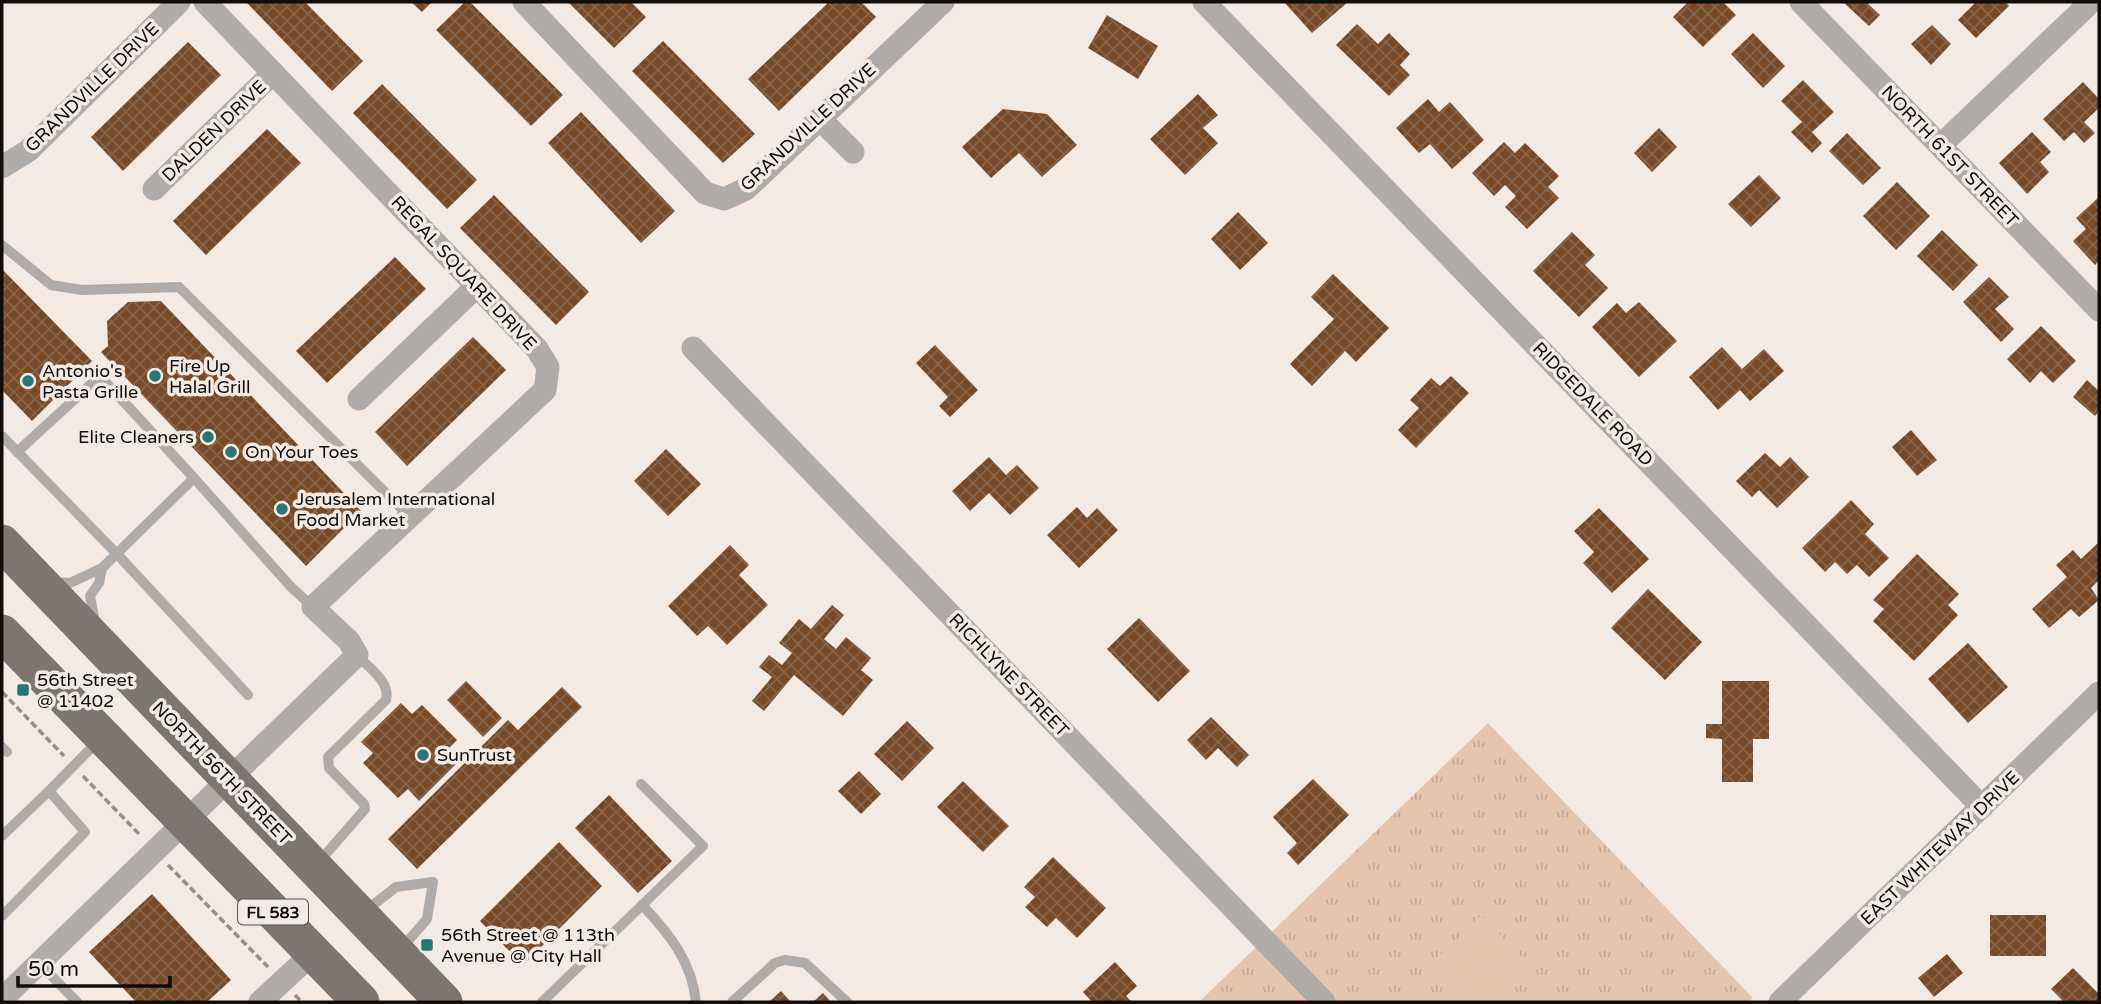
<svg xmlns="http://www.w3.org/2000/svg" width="2101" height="1004" viewBox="0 0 2101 1004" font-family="'Varela Round',sans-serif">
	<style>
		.grass { fill: url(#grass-tufts) }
		.pitch { fill: #e6c5af }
		.building { fill: url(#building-cross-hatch) }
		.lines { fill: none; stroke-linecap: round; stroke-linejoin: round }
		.path { stroke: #968e8a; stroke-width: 3.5; stroke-dasharray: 7 3.5; stroke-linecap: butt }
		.lane { stroke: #afaba9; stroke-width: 10 }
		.street { stroke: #afaba9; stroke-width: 23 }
		.primary { stroke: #7c7570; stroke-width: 37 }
		.poi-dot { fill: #2a7576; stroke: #f4eae4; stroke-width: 2.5 }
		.labels { text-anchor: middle; stroke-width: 7; stroke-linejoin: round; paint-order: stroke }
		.shield { fill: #f4eae4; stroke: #544f4c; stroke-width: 2 }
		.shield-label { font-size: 16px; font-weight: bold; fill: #100d0b }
		.street-label { font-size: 18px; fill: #100d0b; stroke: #f4eae4 }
		.poi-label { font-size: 18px; fill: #100d0b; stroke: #f4eae4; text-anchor: start }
	</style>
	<defs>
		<pattern id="grass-tufts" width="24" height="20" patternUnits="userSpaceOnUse" patternTransform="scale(1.75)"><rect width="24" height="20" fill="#e6c5af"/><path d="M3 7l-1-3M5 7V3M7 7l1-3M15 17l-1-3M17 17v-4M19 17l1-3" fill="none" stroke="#c4a895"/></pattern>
		<pattern id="building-cross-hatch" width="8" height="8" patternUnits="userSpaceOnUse" patternTransform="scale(1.75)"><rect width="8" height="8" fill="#774927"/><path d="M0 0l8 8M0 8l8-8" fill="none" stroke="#87644b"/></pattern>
	</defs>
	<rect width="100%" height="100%" fill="#f4eae4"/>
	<path class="grass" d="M 1488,723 L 1753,998 L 1748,1002 L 1199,1002 Z"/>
	<g class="pitch">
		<path d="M 1481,915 L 1531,967 L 1507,991 L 1457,939 Z"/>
		<path d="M 1449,946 L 1499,998 L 1495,1002 L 1456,1002 L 1425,969 Z"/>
		<path d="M 1416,978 L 1440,1002 L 1392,1001 Z"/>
	</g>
	<g class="building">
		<path d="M 246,2 L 305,2 L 363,61 L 332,91 Z"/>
		<path d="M 411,2 L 432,2 L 422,12 Z"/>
		<path d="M 465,2 L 470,2 L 563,95 L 531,126 L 436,30 Z"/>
		<path d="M 568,2 L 631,2 L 646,17 L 614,48 Z"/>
		<path d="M 829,2 L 861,2 L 876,17 L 779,111 L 748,79 Z"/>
		<path d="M 1284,2 L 1348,2 L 1312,33 Z"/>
		<path d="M 1688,2 L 1723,2 L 1736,15 L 1703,47 L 1673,17 Z"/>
		<path d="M 1843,2 L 1870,2 L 1868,4 L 1880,15 L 1869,26 Z"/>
		<path d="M 1976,2 L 2006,2 L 2009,6 L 1976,38 L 1958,20 Z"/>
		<path d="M 1107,15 L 1158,46 L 1138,79 L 1088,48 Z"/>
		<path d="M 1357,24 L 1378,44 L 1389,33 L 1410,54 L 1400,65 L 1410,75 L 1389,96 L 1336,45 Z"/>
		<path d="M 1932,25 L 1951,44 L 1931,65 L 1911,44 Z"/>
		<path d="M 1753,33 L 1785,66 L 1763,88 L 1731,54 Z"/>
		<path d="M 663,41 L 755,134 L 723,163 L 632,71 Z"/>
		<path d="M 188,42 L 221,75 L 123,171 L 91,137 Z"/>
		<path d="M 1803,80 L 1834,112 L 1812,132 L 1822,143 L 1812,153 L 1791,132 L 1802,122 L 1781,101 Z"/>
		<path d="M 2083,82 L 2099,99 L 2099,108 L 2084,122 L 2095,133 L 2084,143 L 2074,132 L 2064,141 L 2043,119 Z"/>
		<path d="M 382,84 L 477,180 L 447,209 L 353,113 Z"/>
		<path d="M 1198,94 L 1218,115 L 1203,128 L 1218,143 L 1185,175 L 1150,139 Z"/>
		<path d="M 1428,99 L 1439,112 L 1450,102 L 1484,140 L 1452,169 L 1430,144 L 1419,153 L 1396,128 Z"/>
		<path d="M 1003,109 L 1047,114 L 1077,145 L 1042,177 L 1019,153 L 991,178 L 962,147 Z"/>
		<path d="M 581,112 L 675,211 L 641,243 L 548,143 Z"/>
		<path d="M 1659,128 L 1677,147 L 1652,172 L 1634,153 Z"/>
		<path d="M 267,129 L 301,163 L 206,255 L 173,221 Z"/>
		<path d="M 2032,132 L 2051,152 L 2040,162 L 2049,172 L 2027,194 L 1999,163 Z"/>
		<path d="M 1847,133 L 1881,168 L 1863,185 L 1829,151 Z"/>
		<path d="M 1504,142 L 1515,153 L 1525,143 L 1559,176 L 1548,187 L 1559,198 L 1527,229 L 1505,207 L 1516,196 L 1505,185 L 1494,196 L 1472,173 Z"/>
		<path d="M 1759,175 L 1781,198 L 1751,227 L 1728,204 Z"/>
		<path d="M 1897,182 L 1930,216 L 1896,250 L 1863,216 Z"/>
		<path d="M 494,195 L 589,292 L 556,325 L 460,228 Z"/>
		<path d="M 2099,197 L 2099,261 L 2095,265 L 2073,241 L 2086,229 L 2076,218 Z"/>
		<path d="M 1238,212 L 1268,243 L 1240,270 L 1211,239 Z"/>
		<path d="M 1942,230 L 1978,265 L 1953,291 L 1917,256 Z"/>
		<path d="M 1572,232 L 1595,255 L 1585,265 L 1608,288 L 1579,317 L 1533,271 Z"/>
		<path d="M 395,257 L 426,289 L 327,383 L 296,351 Z"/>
		<path d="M 2,269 L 92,361 L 32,421 L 2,390 Z"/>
		<path d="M 1333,274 L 1389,328 L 1356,362 L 1345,351 L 1312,386 L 1290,364 L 1334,319 L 1311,297 Z"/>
		<path d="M 1989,277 L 2009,297 L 1995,309 L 2014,329 L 2001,342 L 1963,302 Z"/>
		<path d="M 161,301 L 361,511 L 306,566 L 101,352 L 108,346 L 107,321 L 128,302 Z"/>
		<path d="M 1639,302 L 1677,341 L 1639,377 L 1592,327 L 1617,303 L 1626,313 Z"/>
		<path d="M 2041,326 L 2076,361 L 2053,383 L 2041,371 L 2030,383 L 2007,359 Z"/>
		<path d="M 473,337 L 506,370 L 407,466 L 375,432 Z"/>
		<path d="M 935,345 L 978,390 L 950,417 L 939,406 L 948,397 L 916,363 Z"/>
		<path d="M 1722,347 L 1742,369 L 1764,349 L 1784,371 L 1750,401 L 1740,390 L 1718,410 L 1689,377 Z"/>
		<path d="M 1451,376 L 1469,393 L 1416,448 L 1398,430 L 1419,408 L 1410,400 L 1431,378 L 1440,386 Z"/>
		<path d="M 2087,380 L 2099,391 L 2099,411 L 2095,416 L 2073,397 Z"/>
		<path d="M 1911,430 L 1937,460 L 1917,476 L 1892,447 Z"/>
		<path d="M 666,449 L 701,484 L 668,516 L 634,481 Z"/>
		<path d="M 1765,453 L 1780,467 L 1790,457 L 1809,477 L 1777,508 L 1759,490 L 1752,497 L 1736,481 Z"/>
		<path d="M 989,457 L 1006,475 L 1017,465 L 1039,488 L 1010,515 L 989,493 L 970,511 L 952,491 Z"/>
		<path d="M 1851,500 L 1874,524 L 1865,534 L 1889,558 L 1869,577 L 1857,565 L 1847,574 L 1835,562 L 1825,572 L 1802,548 Z"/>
		<path d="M 1077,507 L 1087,518 L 1097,508 L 1118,530 L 1079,568 L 1047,535 Z"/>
		<path d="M 1599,508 L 1649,559 L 1612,593 L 1583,563 L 1594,552 L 1574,531 Z"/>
		<path d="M 2099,542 L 2099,580 L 2091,588 L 2099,600 L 2079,617 L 2071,609 L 2049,628 L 2032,609 L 2067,577 L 2056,565 L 2073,550 L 2081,559 Z"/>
		<path d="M 730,545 L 749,565 L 739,575 L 768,605 L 727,645 L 708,626 L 697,636 L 668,606 Z"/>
		<path d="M 1917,554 L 1959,594 L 1948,605 L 1958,615 L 1914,661 L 1873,621 L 1884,609 L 1873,600 Z"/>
		<path d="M 1648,589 L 1702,642 L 1665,680 L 1611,628 Z"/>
		<path d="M 832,605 L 844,615 L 824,639 L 836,649 L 846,637 L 871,658 L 861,670 L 873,680 L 843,716 L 794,675 L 764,711 L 752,701 L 772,677 L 759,667 L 769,655 L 782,665 L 792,653 L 779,643 L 799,619 L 811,629 Z"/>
		<path d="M 1139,618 L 1190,671 L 1158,702 L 1107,649 Z"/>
		<path d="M 1968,643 L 2008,687 L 1968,723 L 1928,679 Z"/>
		<path d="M 466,681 L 502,718 L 483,737 L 447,700 Z"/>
		<path d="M 1722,681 L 1769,681 L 1769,739 L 1753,739 L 1753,782 L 1722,782 L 1722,739 L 1706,738 L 1706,724 L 1722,724 Z"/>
		<path d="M 562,687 L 582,707 L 417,869 L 388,839 L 508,720 L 518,730 Z"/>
		<path d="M 401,703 L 412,714 L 422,705 L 457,740 L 447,750 L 459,761 L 419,801 L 408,789 L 398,798 L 363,763 L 373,753 L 361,742 Z"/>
		<path d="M 1211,717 L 1249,755 L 1237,767 L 1218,748 L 1206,760 L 1187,740 Z"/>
		<path d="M 907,721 L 934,748 L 902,781 L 874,754 Z"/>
		<path d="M 859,771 L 881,794 L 861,814 L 838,791 Z"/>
		<path d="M 1313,779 L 1349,815 L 1298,865 L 1287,853 L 1297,843 L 1273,817 Z"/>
		<path d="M 963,781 L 1009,826 L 983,852 L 937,807 Z"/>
		<path d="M 609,795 L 672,861 L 638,893 L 575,828 Z"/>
		<path d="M 559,842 L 602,886 L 523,965 L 480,921 Z"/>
		<path d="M 1053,857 L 1106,908 L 1077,938 L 1056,918 L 1047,927 L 1025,907 L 1035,897 L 1024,887 Z"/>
		<path d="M 152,894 L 231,980 L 207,1002 L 136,1002 L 89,952 Z"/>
		<rect x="1990" y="915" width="56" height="41"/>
		<path d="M 1947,954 L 1963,973 L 1934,997 L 1918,978 Z"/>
		<path d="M 1115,962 L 1137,986 L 1126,996 L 1132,1002 L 1092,1002 L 1083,992 Z"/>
		<path d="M 2073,968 L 2099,994 L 2099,1002 L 2064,1002 L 2051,989 Z"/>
		<path d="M 781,991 L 791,1002 L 769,1002 Z"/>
		<path d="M 823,993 L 831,1002 L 813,1002 Z"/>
	</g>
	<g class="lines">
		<g class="path">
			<path d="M 2,692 L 64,756"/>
			<path d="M 83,776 L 141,836"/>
			<path d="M 168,865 L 268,967"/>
			<path d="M 295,995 L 302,1002"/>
		</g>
		<g class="lane">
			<path d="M 2,245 L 51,285 L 82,290 L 179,287 L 410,517"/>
			<path d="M 2,436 L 117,554 L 248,695"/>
			<path d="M 17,452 L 100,376 L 194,478"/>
			<path d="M 53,582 L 70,583 L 102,568 L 194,478 L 291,587 L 313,607"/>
			<path d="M 95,622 L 90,596 L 99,583 L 102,568"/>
			<path d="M 2,747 L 7,752"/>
			<path d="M 49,791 L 98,741"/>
			<path d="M 2,836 L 49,791 L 85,832 L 2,916"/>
			<path d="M 318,863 L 365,809 L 364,804 L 329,768 L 328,757 L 386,700 C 391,682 368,667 357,655"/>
			<path d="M 642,905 C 669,933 692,962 696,1002"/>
			<path d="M 364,912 L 396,887 L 433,882 L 427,919 L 401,949"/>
			<path d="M 39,963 L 77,1002"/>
			<path d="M 542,1002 L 703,846 L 641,784"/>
			<path d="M 732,1002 L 775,963 L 785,960 L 805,963 L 847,1002"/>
		</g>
		<g class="street">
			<path d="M 524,2 L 705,193 L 724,199 L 746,189 L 943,2"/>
			<path d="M 1204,2 L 1982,807"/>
			<path d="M 1801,2 L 2099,310"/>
			<path d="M 820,119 L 853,152"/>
			<path d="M 1941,145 L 2091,2"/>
			<path d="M 2,167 L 28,151 L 179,2"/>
			<path d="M 154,189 L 273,73"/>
			<path d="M 693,348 L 1324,1002"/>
			<path d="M 359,399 L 477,286"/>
			<path d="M 2,999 L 357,655 L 349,641 L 313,607 L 545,390 L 548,367 L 537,349 L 205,2"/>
			<path d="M 260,1002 L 313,953"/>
			<path d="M 1780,1002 L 2099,693"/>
		</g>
		<g class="primary">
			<path d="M 2,543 L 444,1002"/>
			<path d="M 2,633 L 361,1002"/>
		</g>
	</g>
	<g class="poi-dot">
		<circle cx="155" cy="376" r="7"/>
		<circle cx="28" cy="381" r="7"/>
		<circle cx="208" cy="437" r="7"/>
		<circle cx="231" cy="452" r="7"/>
		<circle cx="282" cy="509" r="7"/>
		<rect x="16" y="683" width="14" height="14" rx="3.5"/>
		<circle cx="423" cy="755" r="7"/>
		<rect x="420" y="938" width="14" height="14" rx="3.5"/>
	</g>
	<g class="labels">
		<rect class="shield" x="238" y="899.5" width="70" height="25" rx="5"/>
		<g class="shield-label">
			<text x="273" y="918">FL 583</text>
		</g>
		<g class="street-label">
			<text transform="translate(92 87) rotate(-44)" y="6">GRANDVILLE DRIVE</text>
			<text transform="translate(808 127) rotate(-43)" y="6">GRANDVILLE DRIVE</text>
			<text transform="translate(214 131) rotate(-44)" y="6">DALDEN DRIVE</text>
			<text transform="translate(1950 156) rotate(46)" y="6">NORTH 61ST STREET</text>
			<text transform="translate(464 273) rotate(47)" y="6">REGAL SQUARE DRIVE</text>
			<text transform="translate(1593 404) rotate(46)" y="6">RIDGEDALE ROAD</text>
			<text transform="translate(1009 675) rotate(46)" y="6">RICHLYNE STREET</text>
			<text transform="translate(222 773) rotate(46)" y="6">NORTH 56TH STREET</text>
			<text transform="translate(1940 848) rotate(-44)" y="6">EAST WHITEWAY DRIVE</text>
		</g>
		<g class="poi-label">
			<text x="169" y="372">Fire Up<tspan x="169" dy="21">Halal Grill</tspan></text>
			<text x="42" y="377">Antonio's<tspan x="42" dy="21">Pasta Grille</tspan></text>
			<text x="194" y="443" text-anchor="end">Elite Cleaners</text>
			<text x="245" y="458">On Your Toes</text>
			<text x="296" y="505">Jerusalem International<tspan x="296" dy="21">Food Market</tspan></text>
			<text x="37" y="686">56th Street<tspan x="37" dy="21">@ 11402</tspan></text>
			<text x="437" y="761">SunTrust</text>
			<text x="441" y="941">56th Street @ 113th<tspan x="441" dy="21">Avenue @ City Hall</tspan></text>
		</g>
	</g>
	<rect width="2101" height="1004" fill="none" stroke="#100d0b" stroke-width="7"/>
	<path d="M18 976v10h152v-10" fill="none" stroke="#100d0b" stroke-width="3.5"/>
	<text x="28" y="976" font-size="21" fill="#100d0b" stroke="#f4eae4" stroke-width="5" paint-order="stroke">50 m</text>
</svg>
